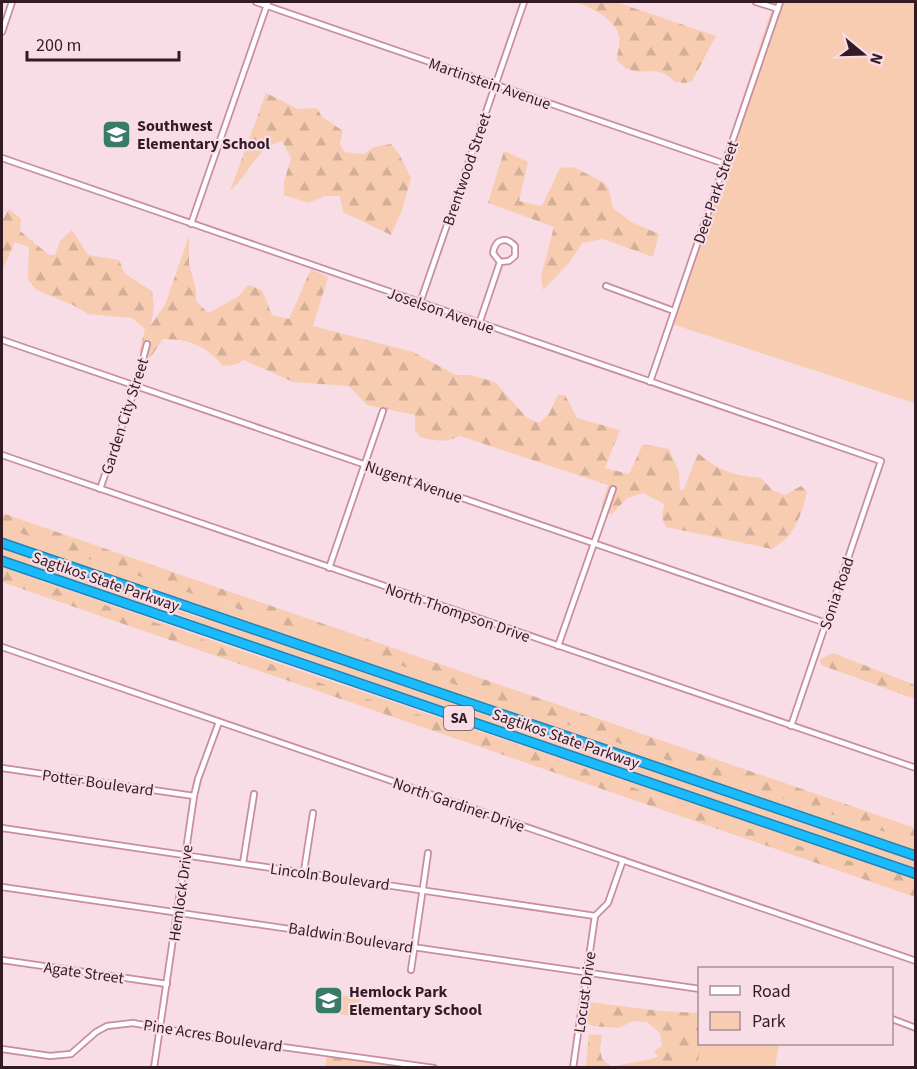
<svg xmlns="http://www.w3.org/2000/svg" width="917" height="1069" viewBox="0 0 917 1069" font-family="'Source Sans 3',sans-serif">
	<style>
		.green { fill: #f7ccb1 }
		.forest { fill: url(#forest-firs) }
		.lines { fill: none; stroke-linecap: round; stroke-linejoin: round }
		.street-casing { stroke: #c98ca4; stroke-width: 8 }
		.highway-casing { stroke: #2282b2; stroke-width: 11 }
		.street { stroke: #fff; stroke-width: 4.5 }
		.highway { stroke: #1abafe; stroke-width: 8 }
		.labels { text-anchor: middle; stroke-width: 4.5; stroke-linejoin: round; paint-order: stroke }
		.shield { fill: #f8dde6; stroke: #6d555e; stroke-width: 1.5 }
		.shield-label { font-size: 15px; font-weight: bold; fill: #321b24 }
		.street-label { font-size: 16px; fill: #321b24; stroke: #f8dde6 }
		.poi-label { font-size: 16px; font-weight: bold; fill: #321b24; stroke: #f8dde6; text-anchor: start }
	</style>
	<defs>
		<pattern id="forest-firs" width="22" height="20" patternUnits="userSpaceOnUse" patternTransform="scale(1.5)"><rect width="22" height="20" fill="#f7ccb1"/><path d="M5 1l3.5 6h-7zM16 11l3.5 6h-7z" fill="#d4af98"/></pattern>
	</defs>
	<rect width="100%" height="100%" fill="#f8dde6"/>
	<g class="green">
		<path d="M 774,2 L 915,2 L 914,403 L 669,323 Z"/>
		<path d="M 2,526 L 299,631 L 312,620 L 356,635 L 363,652 L 658,757 L 915,842 L 915,852 L 2,539 Z"/>
		<path d="M 2,546 L 135,591 L 165,605 L 167,608 L 165,610 L 135,602 L 2,557 Z"/>
		<path d="M 2,567 L 280,664 L 915,878 L 915,879 L 817,852 L 753,830 L 696,807 L 676,804 L 592,771 L 480,733 L 342,691 L 253,657 L 2,569 Z"/>
		<path d="M 175,609 L 203,619 L 208,617 L 915,860 L 915,870 L 211,629 L 176,613 L 173,612 Z"/>
		<path d="M 331,994 L 361,998 L 358,1017 L 328,1012 Z"/>
		<path d="M 700,1044 L 779,1044 L 775,1067 L 697,1068 Z"/>
	</g>
	<g class="forest">
		<path d="M 576,2 L 616,2 L 716,36 L 692,81 L 685,83 L 675,82 C 657,64 646,76 628,69 C 624,68 620,63 617,60 C 617,53 621,43 619,36 C 615,18 591,8 576,2 Z"/>
		<path d="M 266,93 L 298,109 L 317,108 L 322,117 L 343,131 L 340,143 L 344,152 L 364,154 L 374,147 L 391,144 L 399,154 L 411,178 L 402,210 L 391,235 L 343,212 L 340,196 L 324,196 L 309,203 L 284,195 L 284,182 L 291,158 L 282,141 C 255,148 250,174 230,191 Z"/>
		<path d="M 504,151 L 528,162 L 519,201 L 542,206 L 560,168 L 573,167 L 603,182 L 609,189 L 613,208 L 631,222 L 659,234 L 653,257 L 603,239 L 582,243 L 570,262 L 543,290 L 541,276 L 554,227 L 488,203 Z"/>
		<path d="M 9,209 L 21,219 L 20,231 L 49,255 L 55,255 L 60,241 L 72,230 L 88,255 L 119,260 L 125,274 L 152,291 L 154,306 L 151,325 L 165,305 L 189,236 L 189,264 L 196,290 L 196,301 L 208,313 L 238,297 L 248,285 L 262,290 L 272,315 L 289,319 L 311,269 L 328,277 L 313,326 L 413,352 L 456,375 L 470,375 L 495,382 L 526,417 L 539,423 L 549,414 L 558,395 L 565,395 L 577,418 L 620,430 L 605,468 L 629,474 L 643,444 L 669,449 L 679,472 L 680,490 L 684,489 L 698,453 C 720,472 733,475 761,478 L 772,490 L 785,495 L 801,486 L 807,491 C 804,506 798,525 788,537 C 784,541 777,545 772,549 L 666,527 L 662,518 L 664,504 L 643,493 L 627,498 L 611,515 L 601,507 L 608,485 L 460,436 C 445,443 435,441 420,437 L 415,430 L 415,415 L 367,405 L 349,386 L 293,382 L 244,360 L 234,365 L 223,366 C 204,344 191,340 163,339 L 150,358 L 139,352 L 145,329 L 132,318 L 88,314 L 73,305 L 36,290 L 28,279 L 29,247 L 15,242 L 2,270 L 2,221 Z"/>
		<path d="M 2,513 L 915,828 L 915,842 L 658,757 L 363,652 L 358,649 L 356,638 L 312,622 L 299,631 L 232,607 L 100,563 L 2,526 Z"/>
		<path d="M 2,569 L 253,657 L 342,691 L 480,733 L 592,771 L 675,804 L 696,807 L 753,830 L 817,852 L 913,878 L 915,879 L 915,897 L 2,582 Z"/>
		<path d="M 833,653 L 915,685 L 915,699 L 821,665 L 820,659 Z"/>
		<path d="M 589,1002 L 660,1011 L 699,1013 L 701,1044 L 697,1067 L 613,1067 C 628,1062 643,1062 658,1057 L 654,1051 L 662,1046 L 660,1033 L 647,1022 L 633,1021 L 619,1028 L 593,1026 L 586,1023 Z"/>
		<path d="M 589,1034 L 602,1035 L 600,1049 L 602,1059 L 612,1067 L 586,1067 Z"/>
		<path d="M 327,1052 L 437,1067 L 325,1068 Z"/>
	</g>
	<g class="lines">
		<defs>
			<g id="street">
				<path d="M 256,2 L 725,164"/>
				<path d="M 756,2 L 778,9"/>
				<path d="M 2,32 L 12,2"/>
				<path d="M 2,158 L 881,461 L 791,726"/>
				<path d="M 191,224 L 268,2"/>
				<path d="M 606,286 L 674,311"/>
				<path d="M 420,303 L 524,2"/>
				<path d="M 479,324 L 500,262 L 509,261 L 515,256 L 515,246 C 506,236 495,239 493,253 L 500,262"/>
				<path d="M 2,340 L 826,623"/>
				<path d="M 650,382 L 780,2"/>
				<path d="M 2,455 L 916,768"/>
				<path d="M 100,489 L 136,386 L 147,344"/>
				<path d="M 329,568 L 383,411"/>
				<path d="M 558,646 L 613,489"/>
				<path d="M 2,647 L 916,961"/>
				<path d="M 2,768 L 194,796"/>
				<path d="M 2,828 L 595,916 L 608,903 L 623,860"/>
				<path d="M 243,863 L 254,794"/>
				<path d="M 304,871 L 313,813"/>
				<path d="M 2,887 L 700,989"/>
				<path d="M 2,960 L 167,984"/>
				<path d="M 411,970 L 428,853"/>
				<path d="M 892,1019 L 916,1028"/>
				<path d="M 2,1049 L 50,1056 L 71,1054 L 96,1032 L 107,1026 L 133,1023 L 203,1036 L 434,1068"/>
				<path d="M 154,1068 L 194,796 L 198,779 L 219,722"/>
				<path d="M 573,1068 L 595,916"/>
			</g>
			<g id="highway">
				<path d="M 2,543 L 916,856"/>
				<path d="M 2,561 L 916,874"/>
			</g>
		</defs>
		<use href="#street" class="street-casing"/>
		<use href="#highway" class="highway-casing"/>
		<use href="#street" class="street"/>
		<use href="#highway" class="highway"/>
	</g>
	<defs>
		<symbol id="school-square" viewBox="-11 -11 22 22"><rect x="-9" y="-9" width="18" height="18" rx="4" fill="#397a69" stroke="#f8dde6"/><path d="M0-5L7-2L0 1L-7-2ZM-4 1L0 2.5L4 1V4Q0 6-4 4Z" fill="#fff"/></symbol>
	</defs>
	<g fill-rule="evenodd">
		<use href="#school-square" x="100" y="118" width="33" height="33"/>
		<use href="#school-square" x="312" y="984" width="33" height="33"/>
	</g>
	<g class="labels">
		<rect class="shield" x="444" y="706" width="30" height="24" rx="4.5"/>
		<g class="shield-label">
			<text x="459" y="723">SA</text>
		</g>
		<g class="street-label">
			<text transform="translate(490 83) rotate(19)" y="6">Martinstein Avenue</text>
			<text transform="translate(466 169) rotate(-71)" y="6">Brentwood Street</text>
			<text transform="translate(715 192) rotate(-71)" y="6">Deer Park Street</text>
			<text transform="translate(441 310) rotate(19)" y="6">Joselson Avenue</text>
			<text transform="translate(124 416) rotate(-72)" y="6">Garden City Street</text>
			<text transform="translate(414 481) rotate(19)" y="6">Nugent Avenue</text>
			<text transform="translate(106 581) rotate(19)" y="6">Sagtikos State Parkway</text>
			<text transform="translate(836 593) rotate(-71)" y="6">Sonia Road</text>
			<text transform="translate(458 612) rotate(19)" y="6">North Thompson Drive</text>
			<text transform="translate(566 738) rotate(19)" y="6">Sagtikos State Parkway</text>
			<text transform="translate(98 782) rotate(8)" y="6">Potter Boulevard</text>
			<text transform="translate(459 804) rotate(19)" y="6">North Gardiner Drive</text>
			<text transform="translate(330 876) rotate(8)" y="6">Lincoln Boulevard</text>
			<text transform="translate(180 893) rotate(-82)" y="6">Hemlock Drive</text>
			<text transform="translate(351 937) rotate(9)" y="6">Baldwin Boulevard</text>
			<text transform="translate(84 972) rotate(8)" y="6">Agate Street</text>
			<text transform="translate(584 992) rotate(-82)" y="6">Locust Drive</text>
			<text transform="translate(213 1035) rotate(9)" y="6">Pine Acres Boulevard</text>
		</g>
		<g class="poi-label">
			<text x="137" y="131">Southwest<tspan x="137" dy="18">Elementary School</tspan></text>
			<text x="349" y="997">Hemlock Park<tspan x="349" dy="18">Elementary School</tspan></text>
		</g>
	</g>
	<rect width="917" height="1069" fill="none" stroke="#321b24" stroke-width="6"/>
	<rect x="698" y="967" width="195" height="78" fill="#f8dde6" stroke="#a98f98" stroke-width="1.5"/>
	<rect x="710" y="986" width="30" height="9" fill="#ffffff" stroke="#a98f98" stroke-width="1.5"/>
	<text x="752" y="997" font-size="18" fill="#321b24">Road</text>
	<rect x="710" y="1012" width="30" height="18" fill="#f7ccb1" stroke="#a98f98" stroke-width="1.5"/>
	<text x="752" y="1027" font-size="18" fill="#321b24">Park</text>
	<g transform="translate(863 54) rotate(109)" stroke="#f8dde6" stroke-width="4.5" paint-order="stroke">
	<path d="M0-4.5L10 22L0 15L-10 22Z" fill="#321b24"/>
	<text y="-9" font-size="16" font-weight="bold" text-anchor="middle" fill="#321b24">N</text>
	</g>
	<path d="M27 51v9h152v-9" fill="none" stroke="#321b24" stroke-width="3"/>
	<text x="36" y="51" font-size="18" fill="#321b24" stroke="#f8dde6" stroke-width="4.5" paint-order="stroke">200 m</text>
</svg>
